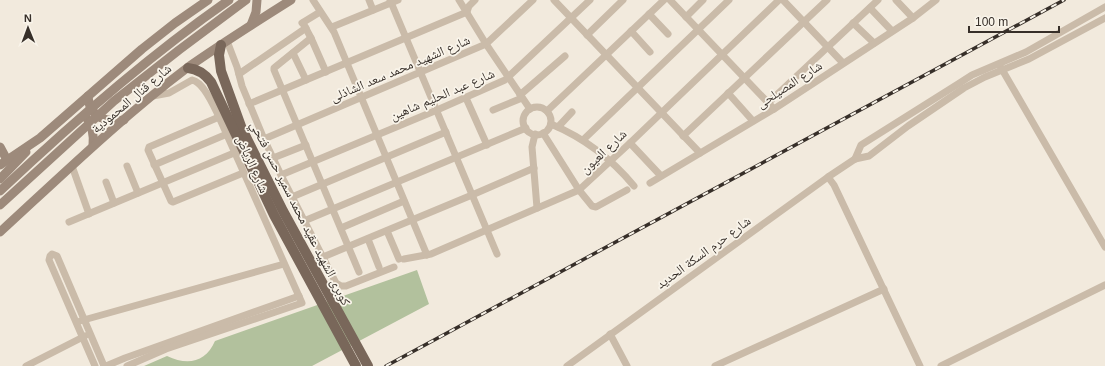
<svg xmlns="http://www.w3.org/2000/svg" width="1105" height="366" viewBox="0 0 1105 366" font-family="Helvetica,'Noto Naskh Arabic',sans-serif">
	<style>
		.green { fill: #b2c19d }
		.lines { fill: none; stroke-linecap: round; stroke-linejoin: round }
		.street { stroke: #cabba9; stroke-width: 7 }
		.secondary { stroke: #9d8a7b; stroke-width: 9 }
		.primary { stroke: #79675a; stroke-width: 10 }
		.rail-casing { stroke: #372f29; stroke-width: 3.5 }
		.rail { stroke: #f9f4ea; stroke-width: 2; stroke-dasharray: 6; stroke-linecap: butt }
		.secondary-bridge { stroke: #9d8a7b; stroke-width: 9 }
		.labels { text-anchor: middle; stroke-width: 3.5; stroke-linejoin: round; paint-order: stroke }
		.street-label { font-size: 13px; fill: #372f29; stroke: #f9f4ea }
	</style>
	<rect width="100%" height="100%" fill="#f2eadd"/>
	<path class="green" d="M 417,270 L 429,304 L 312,366 L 144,366 L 167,356 C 188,366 206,362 215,341 Z"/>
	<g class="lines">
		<g class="street">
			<path d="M 313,0 L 334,32 L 427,255"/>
			<path d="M 369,0 L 373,10"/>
			<path d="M 390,0 L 497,254"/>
			<path d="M 459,0 L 486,44 L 530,109"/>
			<path d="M 554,0 L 700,153"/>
			<path d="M 670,0 L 774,109"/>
			<path d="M 783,0 L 843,63"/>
			<path d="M 896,0 L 913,18"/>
			<path d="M 870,8 L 892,31"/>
			<path d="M 649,14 L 668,34"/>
			<path d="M 686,17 L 703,0"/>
			<path d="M 302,23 L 320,12"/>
			<path d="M 303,23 L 311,38 L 326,72"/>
			<path d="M 853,23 L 874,43"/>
			<path d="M 332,27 L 398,0"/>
			<path d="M 631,31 L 650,52"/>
			<path d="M 587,35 L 623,0"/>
			<path d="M 311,38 L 274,68 L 274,70 L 359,272"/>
			<path d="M 227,41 L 237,67 L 242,86 L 264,139 L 281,175 L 336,283 L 341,286 L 346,286 L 394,267"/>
			<path d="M 293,53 L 306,80"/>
			<path d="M 1000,66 L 1105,247"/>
			<path d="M 239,74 L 306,28"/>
			<path d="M 728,93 L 753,121"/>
			<path d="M 520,95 L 565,56"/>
			<path d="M 466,98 L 487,145"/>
			<path d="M 768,103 L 878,0"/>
			<path d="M 249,104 L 467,12 L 469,6 L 475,0"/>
			<circle cx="537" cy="121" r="14"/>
			<path d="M 493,110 L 522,98"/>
			<path d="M 547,111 L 664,0"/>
			<path d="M 219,117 L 149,147 L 148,150 L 171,201 L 173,202 L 243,173"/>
			<path d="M 551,124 C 584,138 611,158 634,186"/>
			<path d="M 558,127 L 572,112"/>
			<path d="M 543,133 L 579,190 L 592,206 L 596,207 L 627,190"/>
			<path d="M 535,134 L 532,147 L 537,208"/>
			<path d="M 683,136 L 827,0"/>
			<path d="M 264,139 L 486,44 L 533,0"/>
			<path d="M 583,140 L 729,0"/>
			<path d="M 630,143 L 661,176"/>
			<path d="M 273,158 L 306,145"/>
			<path d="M 855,159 L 861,145 L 958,84 L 972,75 L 1026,52 L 1105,7"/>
			<path d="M 154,165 L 227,134"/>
			<path d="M 72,166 L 89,214"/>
			<path d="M 127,166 L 138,193"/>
			<path d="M 281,175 L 437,110 L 505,80 L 590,0"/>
			<path d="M 828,177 L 834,185 L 920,366"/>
			<path d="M 106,182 L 114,203"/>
			<path d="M 650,183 L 774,109 L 913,18 L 936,0"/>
			<path d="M 292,197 L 446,132"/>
			<path d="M 304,221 L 526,128"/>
			<path d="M 69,222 L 234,153"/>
			<path d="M 341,228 L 404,201"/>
			<path d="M 387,231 L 399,259"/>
			<path d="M 368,239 L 379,267"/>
			<path d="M 323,257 L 472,195 L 534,168"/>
			<path d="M 404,259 L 431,254 L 579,190 L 630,143 L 779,0"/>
			<path d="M 80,321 L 284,264"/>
			<path d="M 610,334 L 627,366"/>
			<path d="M 26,366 L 85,336"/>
			<path d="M 95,366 L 49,260 L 50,256 L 52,254 L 57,256 L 104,366"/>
			<path d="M 106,366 L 125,358 L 299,296"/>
			<path d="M 127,366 L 166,349 L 302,303 L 219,117 C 214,107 204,82 192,80 L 169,93 L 153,96"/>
			<path d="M 567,366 L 828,177 L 855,159 L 869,156 L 908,126 L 964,88 L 985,77 L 1029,59 L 1105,18"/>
			<path d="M 715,366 L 884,289"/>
			<path d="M 941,366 L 1105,285"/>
		</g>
		<g class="secondary">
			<path d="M 251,25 L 256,12 L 257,0"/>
			<path d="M 88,96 C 89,117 106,123 124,120"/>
			<path d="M 86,117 C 93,126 94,136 93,146"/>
			<path d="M 0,147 L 7,160"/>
			<path d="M 0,165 L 40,138 L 142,49 L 175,23 L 208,0"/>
			<path d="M 0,179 L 26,152"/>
			<path d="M 0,232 C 61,176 121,118 187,68 C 221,44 256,22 291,0"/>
		</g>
		<g class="primary">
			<path d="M 221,45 L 219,55 L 221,71 L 242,129 L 283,211 L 368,366"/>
			<path d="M 188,68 C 198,69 205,74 211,82 L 274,215 L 356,366"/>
		</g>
		<defs>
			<path id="rail" d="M 386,366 L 1064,0"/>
		</defs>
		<use href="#rail" class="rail-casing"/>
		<use href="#rail" class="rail"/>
		<g class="secondary-bridge">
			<path d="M 0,191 C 72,123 147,57 229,0"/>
			<path d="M 0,205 L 114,101 L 179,50 L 246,0"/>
		</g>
	</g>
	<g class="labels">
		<g class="street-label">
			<text transform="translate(400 68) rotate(-23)" y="5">شارع الشهيد محمد سعد الشاذلى</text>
			<text transform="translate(789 84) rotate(-33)" y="5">شارع المصيلحى</text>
			<text transform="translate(442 94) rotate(-23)" y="5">شارع عبد الحليم شاهين</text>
			<text transform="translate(131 98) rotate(-40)" y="5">شارع قنال المحمودية</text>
			<text transform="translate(603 151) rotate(-43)" y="5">شارع العيون</text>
			<text transform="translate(253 164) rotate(66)" y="5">شارع الرياض</text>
			<text transform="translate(301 213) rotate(63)" y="5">كوبرى الشهيد عقيد محمد سمير حسن فتحي</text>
			<text transform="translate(703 252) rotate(-36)" y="5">شارع حرم السكة الحديد</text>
		</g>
	</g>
	<g transform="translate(28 28) rotate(359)" stroke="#f9f4ea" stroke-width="3" paint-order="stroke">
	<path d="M0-3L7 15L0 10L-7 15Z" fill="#372f29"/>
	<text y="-6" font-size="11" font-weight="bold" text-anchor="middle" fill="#372f29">N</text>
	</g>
	<path d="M969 26v6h90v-6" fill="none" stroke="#372f29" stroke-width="2"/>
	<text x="975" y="26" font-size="12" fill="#372f29" stroke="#f9f4ea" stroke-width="3" paint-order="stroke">100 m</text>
</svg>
